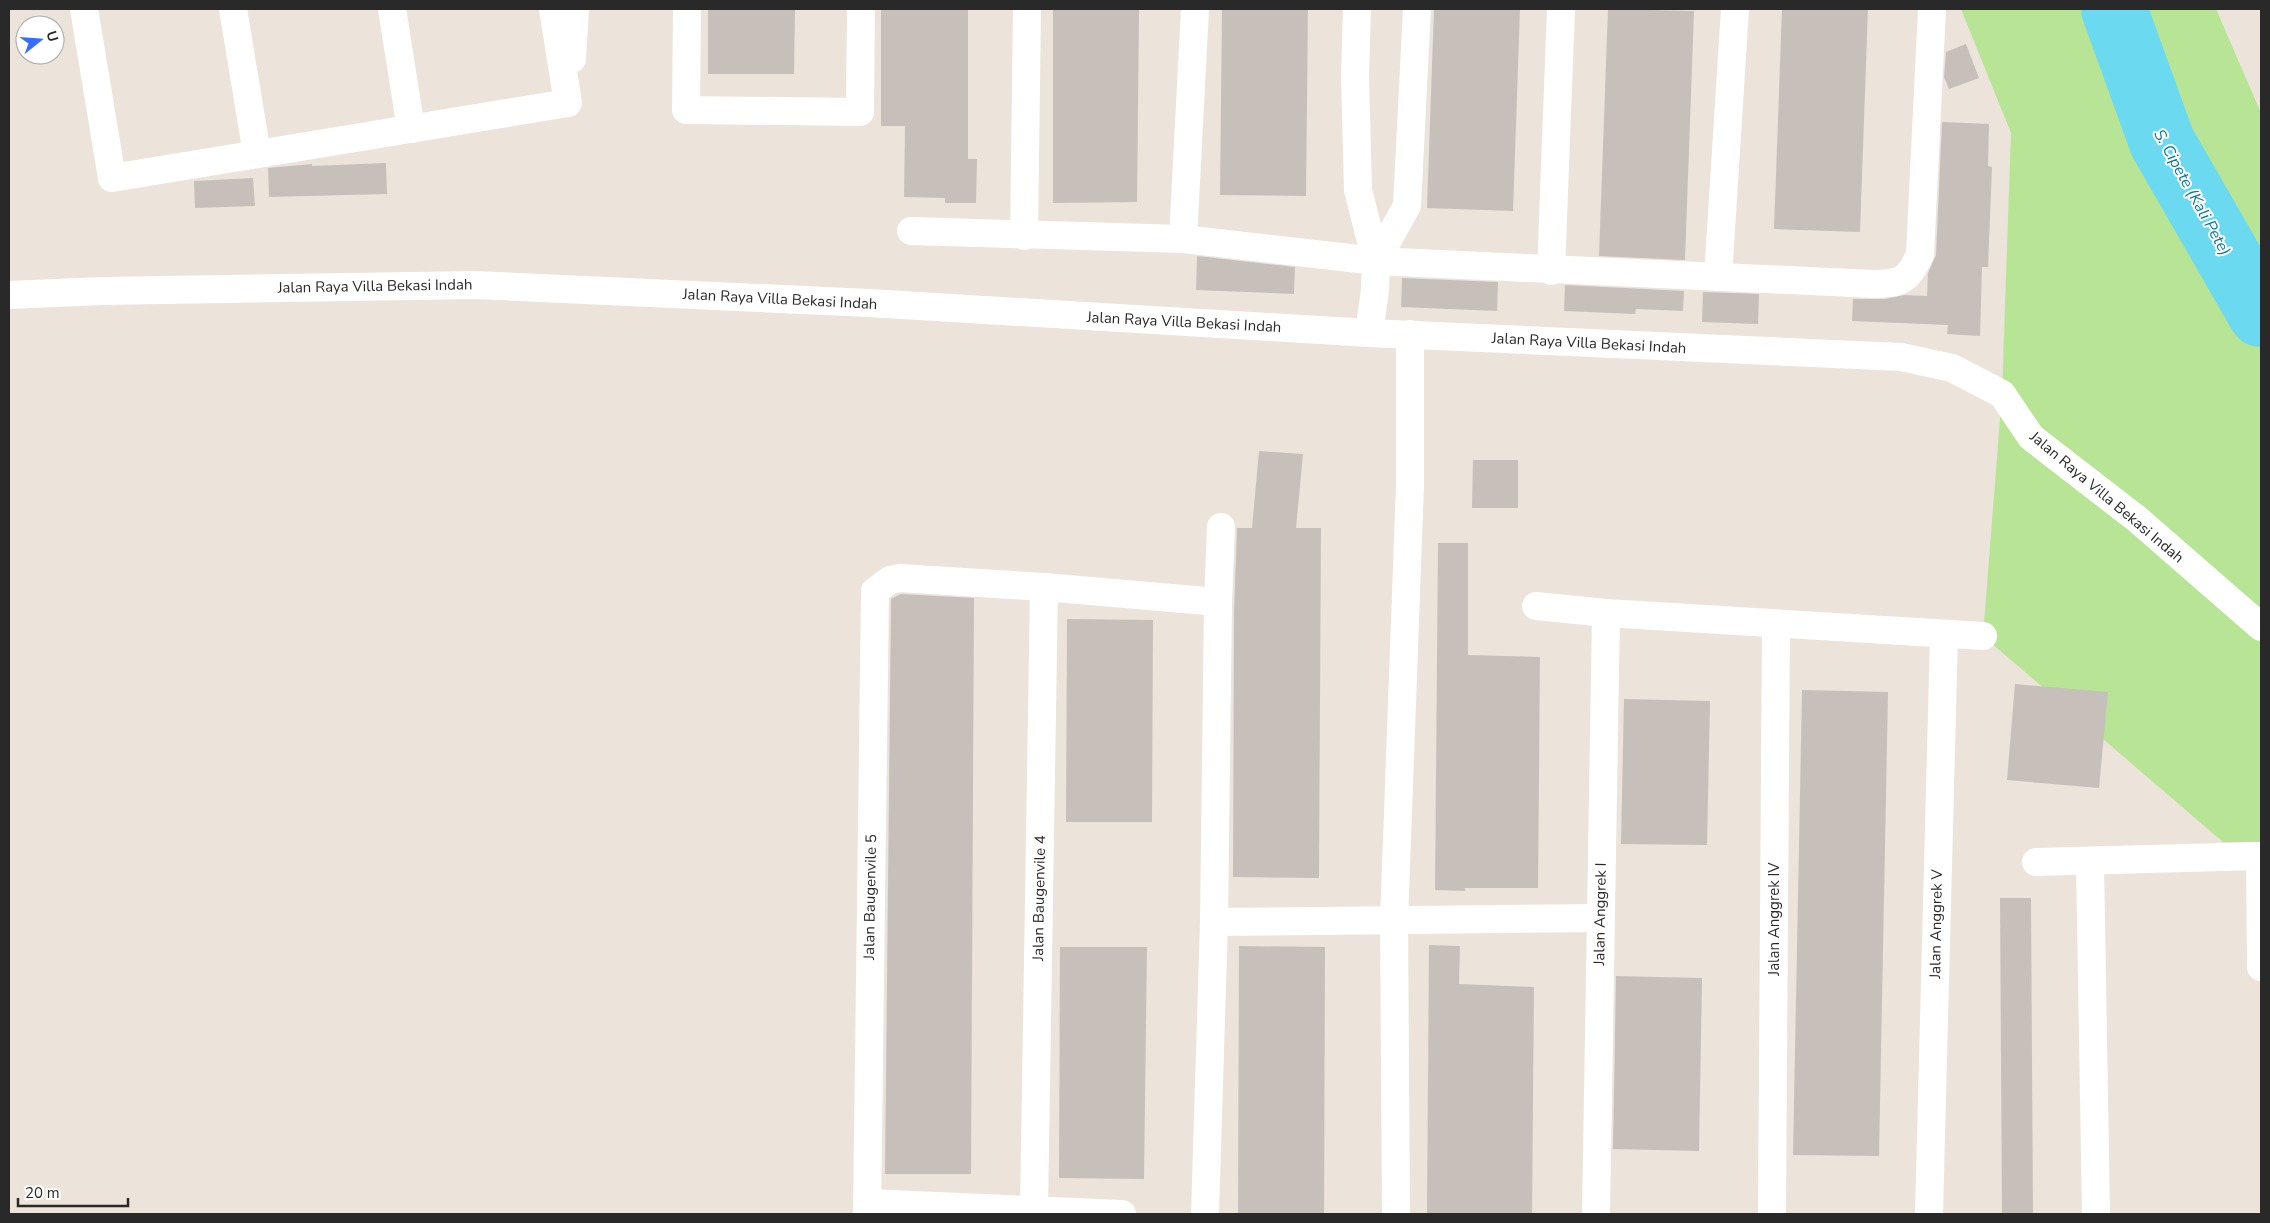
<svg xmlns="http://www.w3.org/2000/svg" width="2270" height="1223" viewBox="0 0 2270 1223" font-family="'Nunito Sans',sans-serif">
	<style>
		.green { fill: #b7e495 }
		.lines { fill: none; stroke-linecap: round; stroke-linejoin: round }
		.river { stroke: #6bd9f0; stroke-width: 66 }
		.building { fill: #c7c0ba }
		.street { stroke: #fff; stroke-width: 28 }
		.secondary { stroke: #fff; stroke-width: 28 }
		.labels { text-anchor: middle; stroke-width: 4; stroke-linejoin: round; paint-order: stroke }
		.street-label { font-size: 15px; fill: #292929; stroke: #fff }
		.water-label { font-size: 16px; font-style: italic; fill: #0b769b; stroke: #fff }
	</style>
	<rect width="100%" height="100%" fill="#ece3da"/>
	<path class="green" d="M 1961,9 L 2114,9 L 2152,112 L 2117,9 L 2216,9 L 2261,113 L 2261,842 L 2223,842 L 1983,636 L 2002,394 L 2011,133 Z"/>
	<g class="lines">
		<path class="river" d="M 2114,9 L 2162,142 L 2261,314"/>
	</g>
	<g class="building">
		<path d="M 708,9 L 795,9 L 794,74 L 708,74 Z"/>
		<path d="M 881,9 L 968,9 L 968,159 L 977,159 L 976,203 L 945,203 L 945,198 L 904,197 L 905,126 L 881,126 Z"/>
		<path d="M 1053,9 L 1139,9 L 1137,202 L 1053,203 Z"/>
		<path d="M 1222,9 L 1308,9 L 1306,196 L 1220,195 Z"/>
		<path d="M 1434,9 L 1520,9 L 1513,211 L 1427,208 Z"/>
		<path d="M 1608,9 L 1694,11 L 1685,260 L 1599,256 Z"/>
		<path d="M 1782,9 L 1868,9 L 1860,232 L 1774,229 Z"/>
		<path d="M 1966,44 L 1979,78 L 1949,89 L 1944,77 L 1946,52 Z"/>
		<path d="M 1942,122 L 1989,124 L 1988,166 L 1992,167 L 1988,267 L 1982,267 L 1980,336 L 1947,334 L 1948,325 L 1852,321 L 1853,299 L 1884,299 L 1905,295 L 1927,296 L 1928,273 L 1936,255 Z"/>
		<path d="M 386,163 L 387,194 L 269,197 L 268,168 L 312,164 L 312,166 Z"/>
		<path d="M 253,178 L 255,206 L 195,208 L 194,181 Z"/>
		<path d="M 1197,256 L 1295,267 L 1294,294 L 1196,290 Z"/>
		<path d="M 1402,278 L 1498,282 L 1497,311 L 1401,307 Z"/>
		<path d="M 1565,285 L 1684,291 L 1683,311 L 1636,309 L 1635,314 L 1564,311 Z"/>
		<path d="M 1703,292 L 1759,294 L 1758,324 L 1702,322 Z"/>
		<path d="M 1259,451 L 1303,454 L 1296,528 L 1321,528 L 1319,878 L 1233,877 L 1234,614 L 1237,528 L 1252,528 Z"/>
		<path d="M 1473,460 L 1518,460 L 1518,508 L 1472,508 Z"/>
		<path d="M 1438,543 L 1468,543 L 1468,655 L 1540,657 L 1538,888 L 1465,888 L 1465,891 L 1435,890 Z"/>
		<path d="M 901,594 L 974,598 L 971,1174 L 885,1174 L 891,599 Z"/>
		<path d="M 1067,619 L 1153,620 L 1152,822 L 1066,822 Z"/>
		<path d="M 2015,684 L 2108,692 L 2099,788 L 2007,780 Z"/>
		<path d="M 1802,690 L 1888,692 L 1879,1156 L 1793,1155 Z"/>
		<path d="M 1624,699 L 1710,701 L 1707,845 L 1621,844 Z"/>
		<path d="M 2000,898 L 2031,898 L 2033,1214 L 2002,1214 Z"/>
		<path d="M 1429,945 L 1460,946 L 1459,984 L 1534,987 L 1532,1214 L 1427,1214 Z"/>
		<path d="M 1239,946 L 1325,947 L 1324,1214 L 1238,1214 Z"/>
		<path d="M 1060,947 L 1147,947 L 1144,1179 L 1059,1178 Z"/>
		<path d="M 1616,976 L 1702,978 L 1699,1151 L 1613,1149 Z"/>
	</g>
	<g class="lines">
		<g class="street">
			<path d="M 84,9 L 112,178 L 568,103 L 553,9"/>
			<path d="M 233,9 L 257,154"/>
			<path d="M 392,9 L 411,129"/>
			<path d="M 687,9 L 686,110 L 860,112 L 861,9"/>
			<path d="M 1357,9 L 1355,76 L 1358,190 L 1376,261 L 1375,290 L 1369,333"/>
			<path d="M 572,59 L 575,9"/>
			<path d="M 911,231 L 1183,239 L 1376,261 L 1873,284 C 1901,284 1909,280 1920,254 L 1932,9"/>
			<path d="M 1024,236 L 1027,9"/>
			<path d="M 1183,239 L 1195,9"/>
			<path d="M 1376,261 L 1407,206 L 1417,9"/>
			<path d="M 1551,271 L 1561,9"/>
			<path d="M 1718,277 L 1735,9"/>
			<path d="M 1536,606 L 1606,613 L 1983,636"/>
			<path d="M 2260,856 L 2261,967"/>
			<path d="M 2090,861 L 2096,1214"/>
			<path d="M 2036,862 L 2261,856"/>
			<path d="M 1214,922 L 1599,918"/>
			<path d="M 867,1203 L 1122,1214"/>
			<path d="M 1034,1210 L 1044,587"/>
			<path d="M 867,1214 L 875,591 L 890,580 L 900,578 L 1044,587 L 1218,602"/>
			<path d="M 1205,1214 L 1214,922 L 1218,602 L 1221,527"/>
			<path d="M 1396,1214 L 1394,921 L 1410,485 L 1410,334"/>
			<path d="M 1596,1214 L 1606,613"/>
			<path d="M 1772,1214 L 1776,624"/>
			<path d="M 1929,1214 L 1944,634"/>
		</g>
		<path class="secondary" d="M 9,295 L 103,291 L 475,285 L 869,303 L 1369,333 L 1901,357 L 1952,368 L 2002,394 L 2031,437 L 2137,519 L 2261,627"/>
	</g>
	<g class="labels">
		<g class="street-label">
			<text transform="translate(375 286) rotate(-1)" y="5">Jalan Raya Villa Bekasi Indah</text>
			<text transform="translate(780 299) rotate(3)" y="5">Jalan Raya Villa Bekasi Indah</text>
			<text transform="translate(1184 322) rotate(3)" y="5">Jalan Raya Villa Bekasi Indah</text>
			<text transform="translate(1589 343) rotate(3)" y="5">Jalan Raya Villa Bekasi Indah</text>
			<text transform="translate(2107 497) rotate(40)" y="5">Jalan Raya Villa Bekasi Indah</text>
			<text transform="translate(870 897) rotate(-89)" y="5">Jalan Baugenvile 5</text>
			<text transform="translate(1039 898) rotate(-89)" y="5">Jalan Baugenvile 4</text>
			<text transform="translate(1600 914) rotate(-89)" y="5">Jalan Anggrek I</text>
			<text transform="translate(1774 919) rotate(-90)" y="5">Jalan Anggrek IV</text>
			<text transform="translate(1936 924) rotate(-89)" y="5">Jalan Anggrek V</text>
		</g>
		<g class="water-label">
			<text transform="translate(2193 192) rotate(61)" y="6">S. Cipete (Kali Pete)</text>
		</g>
	</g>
	<rect width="2270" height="1223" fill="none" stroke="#292929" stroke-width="20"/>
	<g transform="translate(40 40) rotate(73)"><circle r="24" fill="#ffffff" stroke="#a9a9a9"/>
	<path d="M0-4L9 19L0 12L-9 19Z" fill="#366dfd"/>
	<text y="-8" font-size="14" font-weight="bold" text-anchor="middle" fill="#292929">U</text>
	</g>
	<path d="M18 1198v8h110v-8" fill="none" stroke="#292929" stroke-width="2.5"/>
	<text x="25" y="1198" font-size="15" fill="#292929" stroke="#ffffff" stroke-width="4" paint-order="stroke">20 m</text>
</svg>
